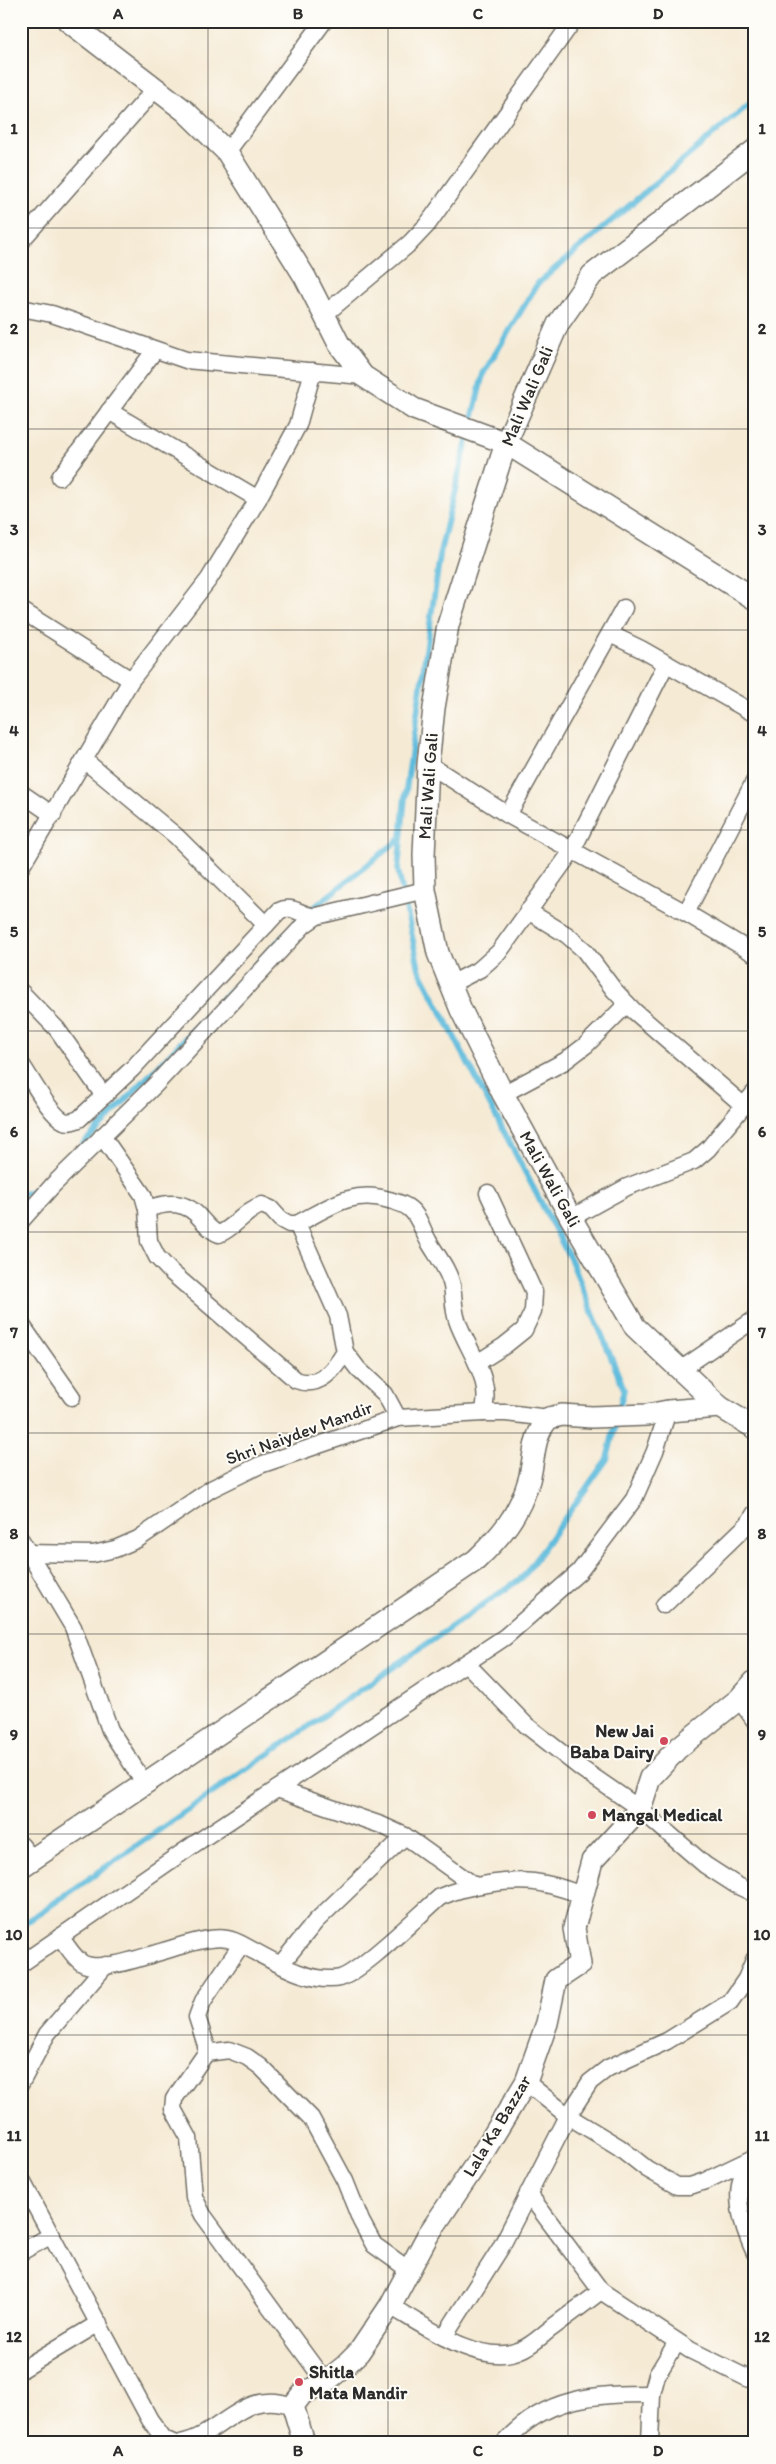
<svg xmlns="http://www.w3.org/2000/svg" width="776" height="2464" viewBox="0 0 776 2464" font-family="Itim,sans-serif">
	<style>
		.lines { fill: none; stroke-linecap: round; stroke-linejoin: round }
		.stream { stroke: #5ebbdc; stroke-width: 6 }
		.minor-casing { stroke: #726e66; stroke-width: 19 }
		.tertiary-casing { stroke: #726e66; stroke-width: 24 }
		.minor { stroke: #fff; stroke-width: 16 }
		.tertiary { stroke: #fff; stroke-width: 21 }
		.grid { fill: none; stroke: #2b2b2b; stroke-width: 1; stroke-opacity: 0.55 }
		.poi-dot { fill: #d1495b; stroke: #fdfcf7; stroke-width: 2 }
		.labels { text-anchor: middle; stroke-width: 4; stroke-linejoin: round; paint-order: stroke }
		.street-label { font-size: 18px; fill: #2b2b2b; stroke: #fdfcf7 }
		.poi-label { font-size: 18px; font-weight: bold; fill: #2b2b2b; stroke: #fdfcf7; text-anchor: start }
		.neatline { fill: none; stroke: #2b2b2b; stroke-width: 2 }
		.grid-label { font-size: 16px; text-anchor: middle; font-weight: bold; fill: #2b2b2b }
	</style>
	<rect width="100%" height="100%" fill="#fdfcf7"/>
	<filter id="ink" filterUnits="userSpaceOnUse"><feTurbulence type="fractalNoise" baseFrequency=".02" numOctaves="2"/><feDisplacementMap in="SourceGraphic" scale="10" xChannelSelector="R" yChannelSelector="G"/><feConvolveMatrix kernelMatrix="1 2 1 2 8 2 1 2 1" color-interpolation-filters="sRGB"/></filter>
	<filter id="wash" filterUnits="userSpaceOnUse"><feTurbulence type="fractalNoise" baseFrequency=".0096" numOctaves="4" result="noise"/><feDisplacementMap in="SourceGraphic" scale="20" xChannelSelector="R" yChannelSelector="G"/><feGaussianBlur stdDeviation="1.12" result="paint"/><feColorMatrix in="noise" values="0 0 0 0 0 0 0 0 0 0 0 0 0 0 0 0 0 1.4 0 .05"/><feComposite in="paint" operator="in"/></filter>
	<g filter="url(#wash)">
		<rect width="100%" height="100%" fill="#f5ead4"/>
		<g class="lines">
			<g class="stream">
				<path d="M 307,913 L 401,838"/>
				<path d="M 83,1144 L 300,919"/>
				<path d="M 21,1195 L 42,1187 L 46,1182"/>
				<path d="M 21,1926 L 523,1577 L 607,1459 L 624,1389 L 571,1260 L 419,969 L 398,870 L 405,797 L 441,548 L 483,374 L 538,283 L 755,99"/>
			</g>
		</g>
	</g>
	<g filter="url(#ink)">
		<g class="lines">
			<defs>
				<g id="minor">
					<path d="M 227,152 L 324,21"/>
					<path d="M 21,241 L 156,88"/>
					<path d="M 21,308 L 52,314 L 186,360 L 363,376"/>
					<path d="M 325,314 L 410,243 L 427,225 L 573,21"/>
					<path d="M 109,411 L 258,499"/>
					<path d="M 60,477 L 155,350"/>
					<path d="M 21,610 L 131,680"/>
					<path d="M 610,634 L 641,649 L 755,714"/>
					<path d="M 84,760 L 176,836 L 266,925"/>
					<path d="M 428,764 L 508,815 L 686,913 L 755,780"/>
					<path d="M 21,793 L 53,815"/>
					<path d="M 508,815 L 624,608"/>
					<path d="M 21,867 L 131,680 L 209,579 L 258,499 L 298,425 L 313,371"/>
					<path d="M 528,911 L 567,935 L 584,950 L 614,990 L 634,1011 L 743,1105"/>
					<path d="M 686,913 L 755,954"/>
					<path d="M 451,984 L 480,969 L 499,952 L 572,851 L 666,664"/>
					<path d="M 21,992 L 57,1029 L 104,1096"/>
					<path d="M 21,1064 C 31,1078 50,1115 64,1121 C 69,1123 74,1121 79,1119 L 132,1069 L 279,911 C 294,903 302,918 317,916 L 425,890"/>
					<path d="M 503,1094 L 565,1061 L 586,1045 L 627,1004"/>
					<path d="M 102,1136 L 143,1195 L 147,1209 L 149,1241 L 157,1257 L 171,1272 L 296,1380 C 319,1389 334,1370 345,1352"/>
					<path d="M 147,1209 C 168,1202 186,1200 201,1219 C 207,1225 210,1231 219,1234 C 236,1227 245,1210 262,1205 L 271,1209 L 280,1219 L 289,1224 L 297,1224 C 328,1208 353,1188 389,1200 C 396,1202 405,1204 410,1209 C 419,1216 423,1232 429,1242 C 437,1256 449,1270 452,1286 C 454,1297 453,1308 457,1320 C 467,1350 494,1379 483,1413"/>
					<path d="M 571,1218 L 627,1187 L 694,1161 L 708,1149 L 755,1092"/>
					<path d="M 21,1221 L 53,1185 L 155,1085 L 304,925 L 317,916"/>
					<path d="M 297,1224 L 338,1316 L 345,1352 L 358,1369 L 385,1394 L 398,1418"/>
					<path d="M 21,1324 L 72,1397"/>
					<path d="M 477,1363 L 504,1346 L 524,1330 L 533,1311 L 534,1292 L 488,1193"/>
					<path d="M 680,1370 L 755,1319"/>
					<path d="M 21,1540 L 73,1627 L 110,1730 L 145,1784"/>
					<path d="M 21,1553 L 93,1554 L 115,1549 L 138,1539 L 211,1489 L 260,1465 L 398,1418 L 483,1413 L 506,1413 L 549,1418"/>
					<path d="M 664,1605 L 748,1524 L 755,1513"/>
					<path d="M 466,1663 L 526,1725 L 582,1769 L 640,1809 L 705,1865 L 736,1885 L 755,1894"/>
					<path d="M 739,1699 L 755,1721"/>
					<path d="M 277,1789 L 381,1825 L 405,1836 L 475,1886"/>
					<path d="M 21,1845 L 33,1860"/>
					<path d="M 60,1937 C 67,1945 73,1957 82,1963 C 110,1979 194,1932 227,1939 C 236,1940 246,1947 254,1951 C 278,1964 312,1984 340,1978 C 360,1973 420,1914 440,1897 C 466,1885 517,1877 545,1884 C 558,1886 570,1891 582,1895"/>
					<path d="M 241,1945 L 203,2001 L 197,2017 L 206,2045 L 206,2053 L 174,2099 L 173,2109 L 189,2138 L 194,2197 L 203,2215 L 325,2382"/>
					<path d="M 21,1964 L 196,1843 L 505,1637 L 579,1572 L 634,1499 L 655,1451 L 668,1411"/>
					<path d="M 281,1964 L 316,1921 L 405,1836"/>
					<path d="M 206,2053 L 229,2050 L 247,2057 L 261,2067 L 311,2118 L 345,2181 L 361,2221 L 374,2245 L 409,2270"/>
					<path d="M 526,2082 L 568,2116 L 619,2147 L 647,2169 L 677,2186 L 690,2186 L 705,2181 L 753,2158"/>
					<path d="M 21,2083 L 47,2034 L 106,1965"/>
					<path d="M 755,2156 C 728,2183 741,2224 755,2253"/>
					<path d="M 21,2179 L 150,2420 L 164,2439 L 173,2443"/>
					<path d="M 528,2193 L 601,2291 L 690,2350 L 749,2379 L 755,2379"/>
					<path d="M 21,2252 L 52,2235"/>
					<path d="M 390,2306 C 422,2324 482,2368 520,2350 C 531,2346 540,2337 549,2330 C 566,2317 584,2304 601,2291"/>
					<path d="M 444,2337 L 500,2249 L 568,2116 L 590,2082 L 608,2068 L 667,2041 L 730,2002 L 746,1979 L 755,1958"/>
					<path d="M 21,2370 L 99,2323"/>
					<path d="M 180,2443 C 224,2435 242,2387 293,2406"/>
					<path d="M 504,2443 C 545,2396 595,2394 652,2394"/>
					<path d="M 650,2443 L 652,2394 L 657,2375 L 677,2342"/>
				</g>
				<g id="tertiary">
					<path d="M 68,21 L 185,111 L 227,152 L 305,277 L 339,344 L 363,376 L 414,409 L 506,443 L 755,599"/>
					<path d="M 755,150 L 592,275 L 558,324 L 506,443 L 448,625 L 434,708 L 428,764 L 424,855 L 425,890 L 438,953 L 461,1010 L 503,1094 L 571,1218 L 635,1327 L 720,1407 L 755,1428"/>
					<path d="M 21,1867 L 476,1560 C 501,1536 519,1515 529,1480 C 535,1458 532,1436 549,1418 L 562,1415 L 592,1417 L 647,1415 L 668,1411 L 720,1407"/>
					<path d="M 304,2443 L 293,2406 L 302,2394 L 325,2382 L 345,2366 L 359,2352 L 390,2306 L 428,2235 L 476,2164 L 526,2082 L 547,2023 L 556,1980 L 580,1964 L 574,1928 L 592,1861 L 640,1809 L 650,1778 L 677,1749 L 739,1699 L 755,1681"/>
				</g>
			</defs>
			<use href="#minor" class="minor-casing"/>
			<use href="#tertiary" class="tertiary-casing"/>
			<use href="#minor" class="minor"/>
			<use href="#tertiary" class="tertiary"/>
		</g>
	</g>
	<path class="grid" d="M 208,21 L 208,2443M 388,21 L 388,2443M 568,21 L 568,2443M 21,228 L 755,228M 21,429 L 755,429M 21,630 L 755,630M 21,830 L 755,830M 21,1031 L 755,1031M 21,1232 L 755,1232M 21,1433 L 755,1433M 21,1634 L 755,1634M 21,1834 L 755,1834M 21,2035 L 755,2035M 21,2236 L 755,2236"/>
	<g class="poi-dot">
		<circle cx="664" cy="1741" r="5"/>
		<circle cx="592" cy="1815" r="5"/>
		<circle cx="299" cy="2382" r="5"/>
	</g>
	<g class="labels">
		<g class="street-label">
			<text transform="translate(527 396) rotate(-67)" y="6">Mali Wali Gali</text>
			<text transform="translate(428 786) rotate(-86)" y="6">Mali Wali Gali</text>
			<text transform="translate(550 1179) rotate(61)" y="6">Mali Wali Gali</text>
			<text transform="translate(299 1433) rotate(-20)" y="6">Shri Naiydev Mandir</text>
			<text transform="translate(497 2126) rotate(-59)" y="6">Lala Ka Bazzar</text>
		</g>
		<g class="poi-label">
			<text x="654" y="1737" text-anchor="end">New Jai<tspan x="654" dy="21">Baba Dairy</tspan></text>
			<text x="602" y="1821">Mangal Medical</text>
			<text x="309" y="2378">Shitla<tspan x="309" dy="21">Mata Mandir</tspan></text>
		</g>
	</g>
	<rect width="776" height="2464" fill="none" stroke="#fdfcf7" stroke-width="55"/>
	<rect x="28" y="28" width="720" height="2408" class="neatline"/>
	<g class="grid-label">
		<text x="118" y="19">A</text>
		<text x="298" y="19">B</text>
		<text x="478" y="19">C</text>
		<text x="658" y="19">D</text>
		<text x="14" y="134">1</text>
		<text x="762" y="134">1</text>
		<text x="14" y="334">2</text>
		<text x="762" y="334">2</text>
		<text x="14" y="535">3</text>
		<text x="762" y="535">3</text>
		<text x="14" y="736">4</text>
		<text x="762" y="736">4</text>
		<text x="14" y="937">5</text>
		<text x="762" y="937">5</text>
		<text x="14" y="1137">6</text>
		<text x="762" y="1137">6</text>
		<text x="14" y="1338">7</text>
		<text x="762" y="1338">7</text>
		<text x="14" y="1539">8</text>
		<text x="762" y="1539">8</text>
		<text x="14" y="1740">9</text>
		<text x="762" y="1740">9</text>
		<text x="14" y="1940">10</text>
		<text x="762" y="1940">10</text>
		<text x="14" y="2141">11</text>
		<text x="762" y="2141">11</text>
		<text x="14" y="2342">12</text>
		<text x="762" y="2342">12</text>
		<text x="118" y="2456">A</text>
		<text x="298" y="2456">B</text>
		<text x="478" y="2456">C</text>
		<text x="658" y="2456">D</text>
	</g>
</svg>
